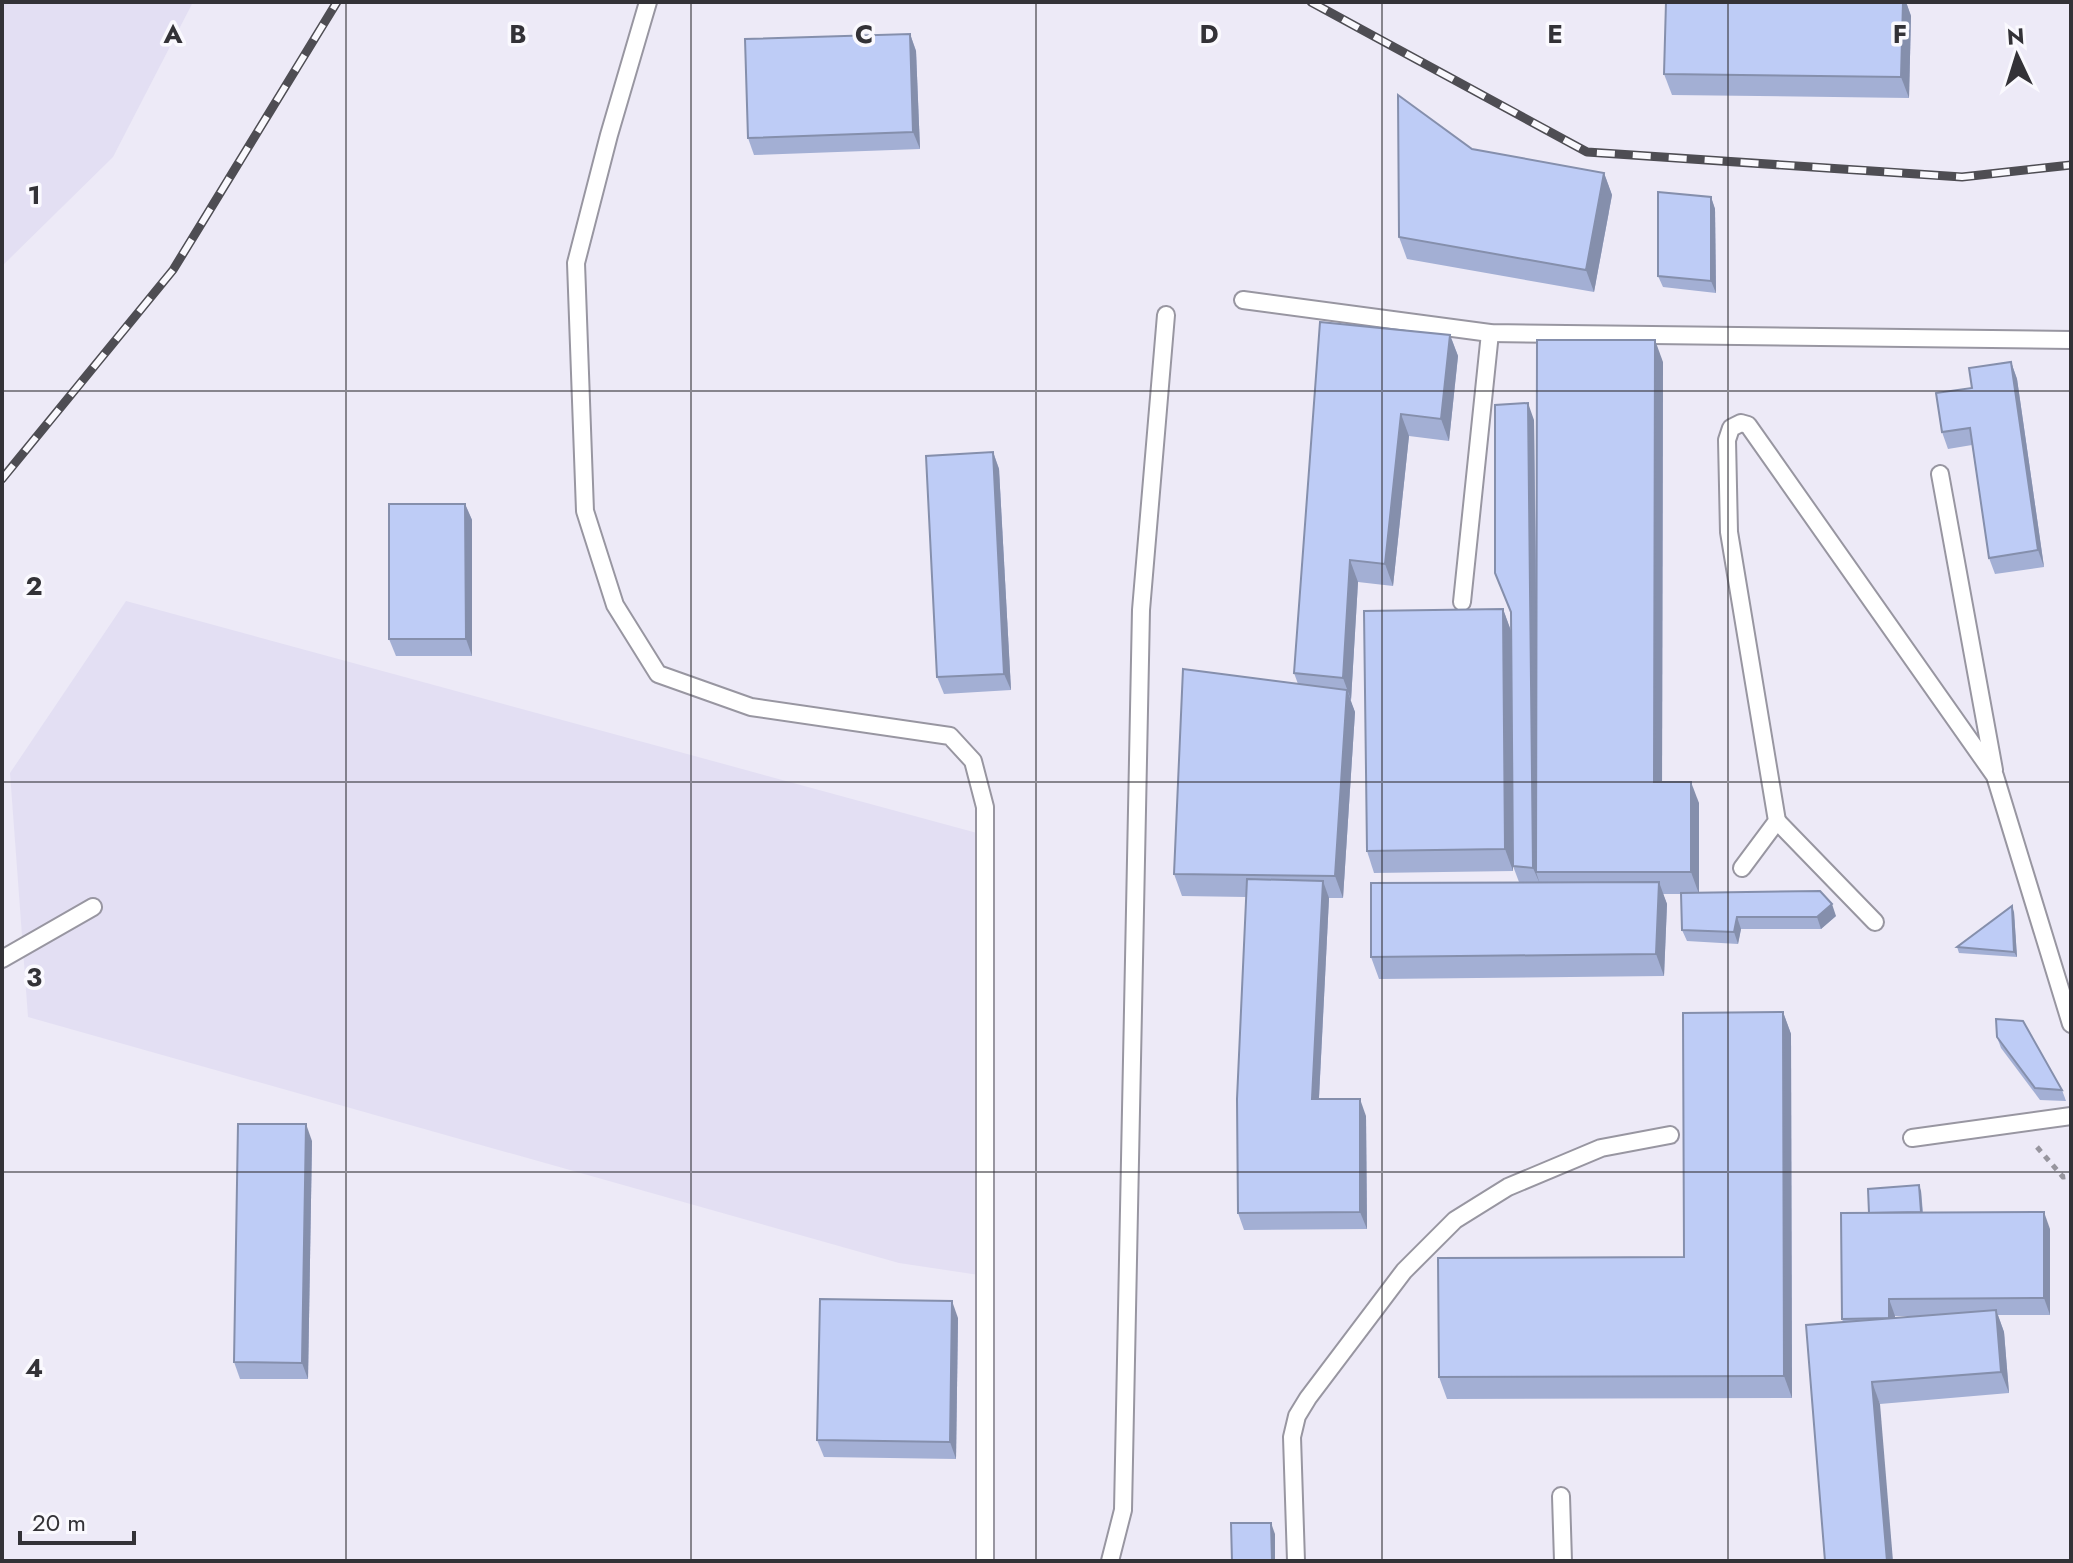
<svg xmlns="http://www.w3.org/2000/svg" width="2073" height="1563" viewBox="0 0 2073 1563" font-family="Jost,sans-serif">
	<style>
		.built { fill: #e3dff3 }
		.lines { fill: none; stroke-linecap: round; stroke-linejoin: round }
		.lane-casing { stroke: #9896a1; stroke-width: 20 }
		.path { stroke: #97959e; stroke-width: 5; stroke-dasharray: 6 6; stroke-linecap: butt }
		.lane { stroke: #fff; stroke-width: 16 }
		.rail-casing { stroke: #4e4d53; stroke-width: 9 }
		.rail { stroke: #faf9fe; stroke-width: 6; stroke-dasharray: 18; stroke-linecap: butt }
		.wall { fill: #a3afd4; fill-rule: evenodd }
		.shaded-wall { fill: #858fac }
		.building { fill: #beccf6; stroke: #858fac; stroke-width: 2 }
		.grid { fill: none; stroke: #333237; stroke-width: 2; stroke-opacity: 0.55 }
		.grid-label { font-size: 26px; text-anchor: middle; font-weight: bold; fill: #333237; stroke: #faf9fe; stroke-width: 7; stroke-linejoin: round; paint-order: stroke }
	</style>
	<rect width="100%" height="100%" fill="#edeaf7"/>
	<g class="built">
		<path d="M 2,2 L 193,2 L 113,157 L 2,266 Z"/>
		<path d="M 126,601 L 977,833 L 979,1275 L 899,1263 L 28,1017 L 10,773 Z"/>
	</g>
	<g class="lines">
		<defs>
			<g id="lane">
				<path d="M 648,2 L 609,135 L 576,263 L 585,511 L 615,605 L 658,674 L 751,707 L 950,736 L 973,761 L 985,807 L 985,1561"/>
				<path d="M 1243,300 L 1490,333 L 2071,340"/>
				<path d="M 1940,474 L 1994,770"/>
				<path d="M 1462,602 L 1490,333"/>
				<path d="M 1777,821 L 1875,922"/>
				<path d="M 1742,868 L 1777,821 L 1729,532 L 1727,440 L 1731,428 L 1741,423 L 1748,425 L 1995,776 L 2071,1024"/>
				<path d="M 2,959 L 93,907"/>
				<path d="M 1912,1138 L 2071,1116"/>
				<path d="M 1561,1496 L 1563,1561"/>
				<path d="M 1110,1561 L 1123,1510 L 1141,610 L 1166,315"/>
				<path d="M 1296,1561 L 1292,1437 L 1297,1416 L 1308,1398 L 1404,1271 L 1455,1220 L 1508,1187 L 1601,1148 L 1670,1135"/>
			</g>
		</defs>
		<use href="#lane" class="lane-casing"/>
		<path class="path" d="M 2037,1147 L 2063,1177 L 2071,1176"/>
		<use href="#lane" class="lane"/>
		<defs>
			<g id="rail">
				<path d="M 1311,2 L 1587,152 L 1962,177 L 2071,165"/>
				<path d="M 2,479 L 173,270 L 337,2"/>
			</g>
		</defs>
		<use href="#rail" class="rail-casing"/>
		<use href="#rail" class="rail"/>
	</g>
	<g class="wall">
		<path d="M 1666,2 L 1906,2 L 1911,16 L 1909,98 L 1672,95 L 1664,74 Z"/>
		<path d="M 910,34 L 916,51 L 920,149 L 754,155 L 748,138 Z"/>
		<path d="M 1604,173 L 1612,195 L 1594,292 L 1407,259 L 1399,237 Z"/>
		<path d="M 1711,197 L 1715,209 L 1716,293 L 1663,287 L 1658,276 Z"/>
		<path d="M 1320,322 L 1450,335 L 1458,356 L 1449,441 L 1409,436 L 1393,586 L 1358,582 L 1351,700 L 1350,700 L 1355,712 L 1343,898 L 1329,898 L 1319,1099 L 1366,1116 L 1367,1229 L 1244,1230 L 1238,1213 L 1246,897 L 1182,896 L 1174,874 L 1298,684 L 1294,673 Z"/>
		<path d="M 1663,362 L 1662,782 L 1699,803 L 1699,893 L 1836,916 L 1821,929 L 1741,929 L 1738,944 L 1687,941 L 1682,930 L 1681,894 L 1663,894 L 1667,904 L 1664,976 L 1379,979 L 1371,957 L 1519,882 L 1513,866 L 1534,420 L 1537,630 Z"/>
		<path d="M 2011,362 L 2017,379 L 2044,567 L 1995,574 L 1989,558 L 1972,445 L 1948,449 L 1942,432 L 1972,388 Z"/>
		<path d="M 993,452 L 999,469 L 1011,690 L 944,694 L 937,677 Z"/>
		<path d="M 465,504 L 472,520 L 472,656 L 396,656 L 389,639 Z"/>
		<path d="M 1503,609 L 1511,631 L 1513,871 L 1374,873 L 1367,851 Z"/>
		<path d="M 2014,912 L 2017,957 L 1959,953 L 1957,947 Z"/>
		<path d="M 1783,1012 L 1791,1034 L 1792,1398 L 1447,1399 L 1439,1377 L 1684,1257 Z"/>
		<path d="M 1997,1037 L 2062,1090 L 2066,1101 L 2040,1100 L 2001,1048 Z"/>
		<path d="M 312,1141 L 308,1379 L 240,1379 L 234,1362 Z"/>
		<path d="M 1921,1191 L 1923,1212 L 2050,1229 L 2050,1315 L 1998,1315 L 2004,1332 L 2009,1393 L 1880,1404 L 1843,1322 L 1842,1319 ZM 1895,1316 L 1926,1316 L 1895,1318 Z"/>
		<path d="M 958,1318 L 956,1459 L 824,1457 L 817,1440 Z"/>
	</g>
	<g class="shaded-wall">
		<path d="M 1903,2 L 1906,2 L 1911,16 L 1909,98 L 1901,77 Z"/>
		<path d="M 910,34 L 916,51 L 920,149 L 913,132 Z"/>
		<path d="M 1604,173 L 1612,195 L 1594,292 L 1586,270 Z"/>
		<path d="M 1711,197 L 1715,209 L 1716,293 L 1711,281 Z"/>
		<path d="M 1450,335 L 1458,356 L 1449,441 L 1441,419 Z"/>
		<path d="M 1655,340 L 1663,362 L 1662,803 L 1654,782 Z"/>
		<path d="M 2011,362 L 2017,379 L 2044,567 L 2038,550 Z"/>
		<path d="M 1528,403 L 1534,420 L 1539,872 L 1536,872 L 1540,884 L 1533,868 Z"/>
		<path d="M 1401,414 L 1409,436 L 1393,586 L 1385,564 Z"/>
		<path d="M 993,452 L 999,469 L 1011,690 L 1004,674 Z"/>
		<path d="M 465,504 L 472,520 L 472,656 L 466,639 Z"/>
		<path d="M 1350,560 L 1358,582 L 1351,700 L 1343,678 Z"/>
		<path d="M 1503,609 L 1511,631 L 1513,871 L 1505,849 Z"/>
		<path d="M 1347,690 L 1355,712 L 1343,898 L 1335,876 Z"/>
		<path d="M 1691,782 L 1699,803 L 1699,894 L 1691,872 Z"/>
		<path d="M 1323,881 L 1329,898 L 1318,1116 L 1312,1099 Z"/>
		<path d="M 1659,882 L 1667,904 L 1664,976 L 1656,954 Z"/>
		<path d="M 1832,904 L 1836,916 L 1821,929 L 1817,917 Z"/>
		<path d="M 2012,906 L 2014,912 L 2017,957 L 2014,952 Z"/>
		<path d="M 1737,917 L 1741,929 L 1738,944 L 1734,932 Z"/>
		<path d="M 1783,1012 L 1791,1034 L 1792,1398 L 1784,1376 Z"/>
		<path d="M 1360,1099 L 1366,1116 L 1367,1229 L 1360,1212 Z"/>
		<path d="M 306,1124 L 312,1141 L 308,1379 L 302,1363 Z"/>
		<path d="M 1919,1185 L 1921,1191 L 1923,1222 L 1921,1216 Z"/>
		<path d="M 2044,1212 L 2050,1229 L 2050,1315 L 2044,1298 Z"/>
		<path d="M 1889,1299 L 1895,1316 L 1895,1336 L 1889,1319 Z"/>
		<path d="M 952,1301 L 958,1318 L 956,1459 L 950,1442 Z"/>
		<path d="M 1996,1310 L 2004,1332 L 2009,1393 L 2001,1372 Z"/>
		<path d="M 1872,1382 L 1880,1404 L 1893,1561 L 1887,1561 Z"/>
		<path d="M 1271,1523 L 1275,1534 L 1275,1561 L 1272,1561 Z"/>
	</g>
	<g class="building">
		<path d="M 1666,2 L 1903,2 L 1901,77 L 1664,74 Z"/>
		<path d="M 910,34 L 913,132 L 748,138 L 745,39 Z"/>
		<path d="M 1398,95 L 1472,149 L 1604,173 L 1586,270 L 1399,237 Z"/>
		<path d="M 1658,192 L 1711,197 L 1711,281 L 1658,276 Z"/>
		<path d="M 1320,322 L 1450,335 L 1441,419 L 1401,414 L 1385,564 L 1350,560 L 1343,678 L 1294,673 Z"/>
		<path d="M 1537,340 L 1655,340 L 1654,782 L 1691,782 L 1691,872 L 1536,872 Z"/>
		<path d="M 2011,362 L 2038,550 L 1989,558 L 1970,428 L 1942,432 L 1936,393 L 1972,388 L 1969,368 Z"/>
		<path d="M 1528,403 L 1533,868 L 1513,866 L 1511,612 L 1495,573 L 1495,405 Z"/>
		<path d="M 993,452 L 1004,674 L 937,677 L 926,456 Z"/>
		<path d="M 389,504 L 465,504 L 466,639 L 389,639 Z"/>
		<path d="M 1503,609 L 1505,849 L 1367,851 L 1364,611 Z"/>
		<path d="M 1183,669 L 1347,690 L 1335,876 L 1174,874 Z"/>
		<path d="M 1247,879 L 1323,881 L 1312,1099 L 1360,1099 L 1360,1212 L 1238,1213 L 1237,1099 Z"/>
		<path d="M 1659,882 L 1656,954 L 1371,957 L 1371,883 Z"/>
		<path d="M 1820,891 L 1832,904 L 1817,917 L 1737,917 L 1734,932 L 1682,930 L 1681,893 Z"/>
		<path d="M 2012,906 L 2014,952 L 1957,947 Z"/>
		<path d="M 1783,1012 L 1784,1376 L 1439,1377 L 1438,1258 L 1684,1257 L 1683,1013 Z"/>
		<path d="M 1996,1019 L 2023,1021 L 2062,1090 L 2035,1088 L 1997,1037 Z"/>
		<path d="M 238,1124 L 306,1124 L 302,1363 L 234,1362 Z"/>
		<path d="M 1919,1185 L 1921,1212 L 1869,1213 L 1868,1189 Z"/>
		<path d="M 2044,1212 L 2044,1298 L 1889,1299 L 1889,1318 L 1842,1319 L 1841,1213 Z"/>
		<path d="M 820,1299 L 952,1301 L 950,1442 L 817,1440 Z"/>
		<path d="M 1996,1310 L 2001,1372 L 1872,1382 L 1887,1561 L 1825,1561 L 1806,1325 Z"/>
		<path d="M 1231,1523 L 1271,1523 L 1272,1561 L 1232,1561 Z"/>
	</g>
	<path class="grid" d="M 346,2 L 346,1561M 691,2 L 691,1561M 1036,2 L 1036,1561M 1382,2 L 1382,1561M 1728,2 L 1728,1561M 2,391 L 2071,391M 2,782 L 2071,782M 2,1172 L 2071,1172"/>
	<g class="grid-label">
		<text x="173" y="43">A</text>
		<text x="518" y="43">B</text>
		<text x="864" y="43">C</text>
		<text x="1209" y="43">D</text>
		<text x="1555" y="43">E</text>
		<text x="1900" y="43">F</text>
		<text x="34" y="204">1</text>
		<text x="34" y="595">2</text>
		<text x="34" y="986">3</text>
		<text x="34" y="1377">4</text>
	</g>
	<rect width="2073" height="1563" fill="none" stroke="#333237" stroke-width="8"/>
	<g transform="translate(2017 56) rotate(356)" stroke="#faf9fe" stroke-width="6" paint-order="stroke">
	<path d="M0-6L14 30L0 20L-14 30Z" fill="#333237"/>
	<text y="-12" font-size="22" font-weight="bold" text-anchor="middle" fill="#333237">N</text>
	</g>
	<path d="M20 1531v12h114v-12" fill="none" stroke="#333237" stroke-width="4"/>
	<text x="32" y="1531" font-size="24" fill="#333237" stroke="#faf9fe" stroke-width="6" paint-order="stroke">20 m</text>
</svg>
